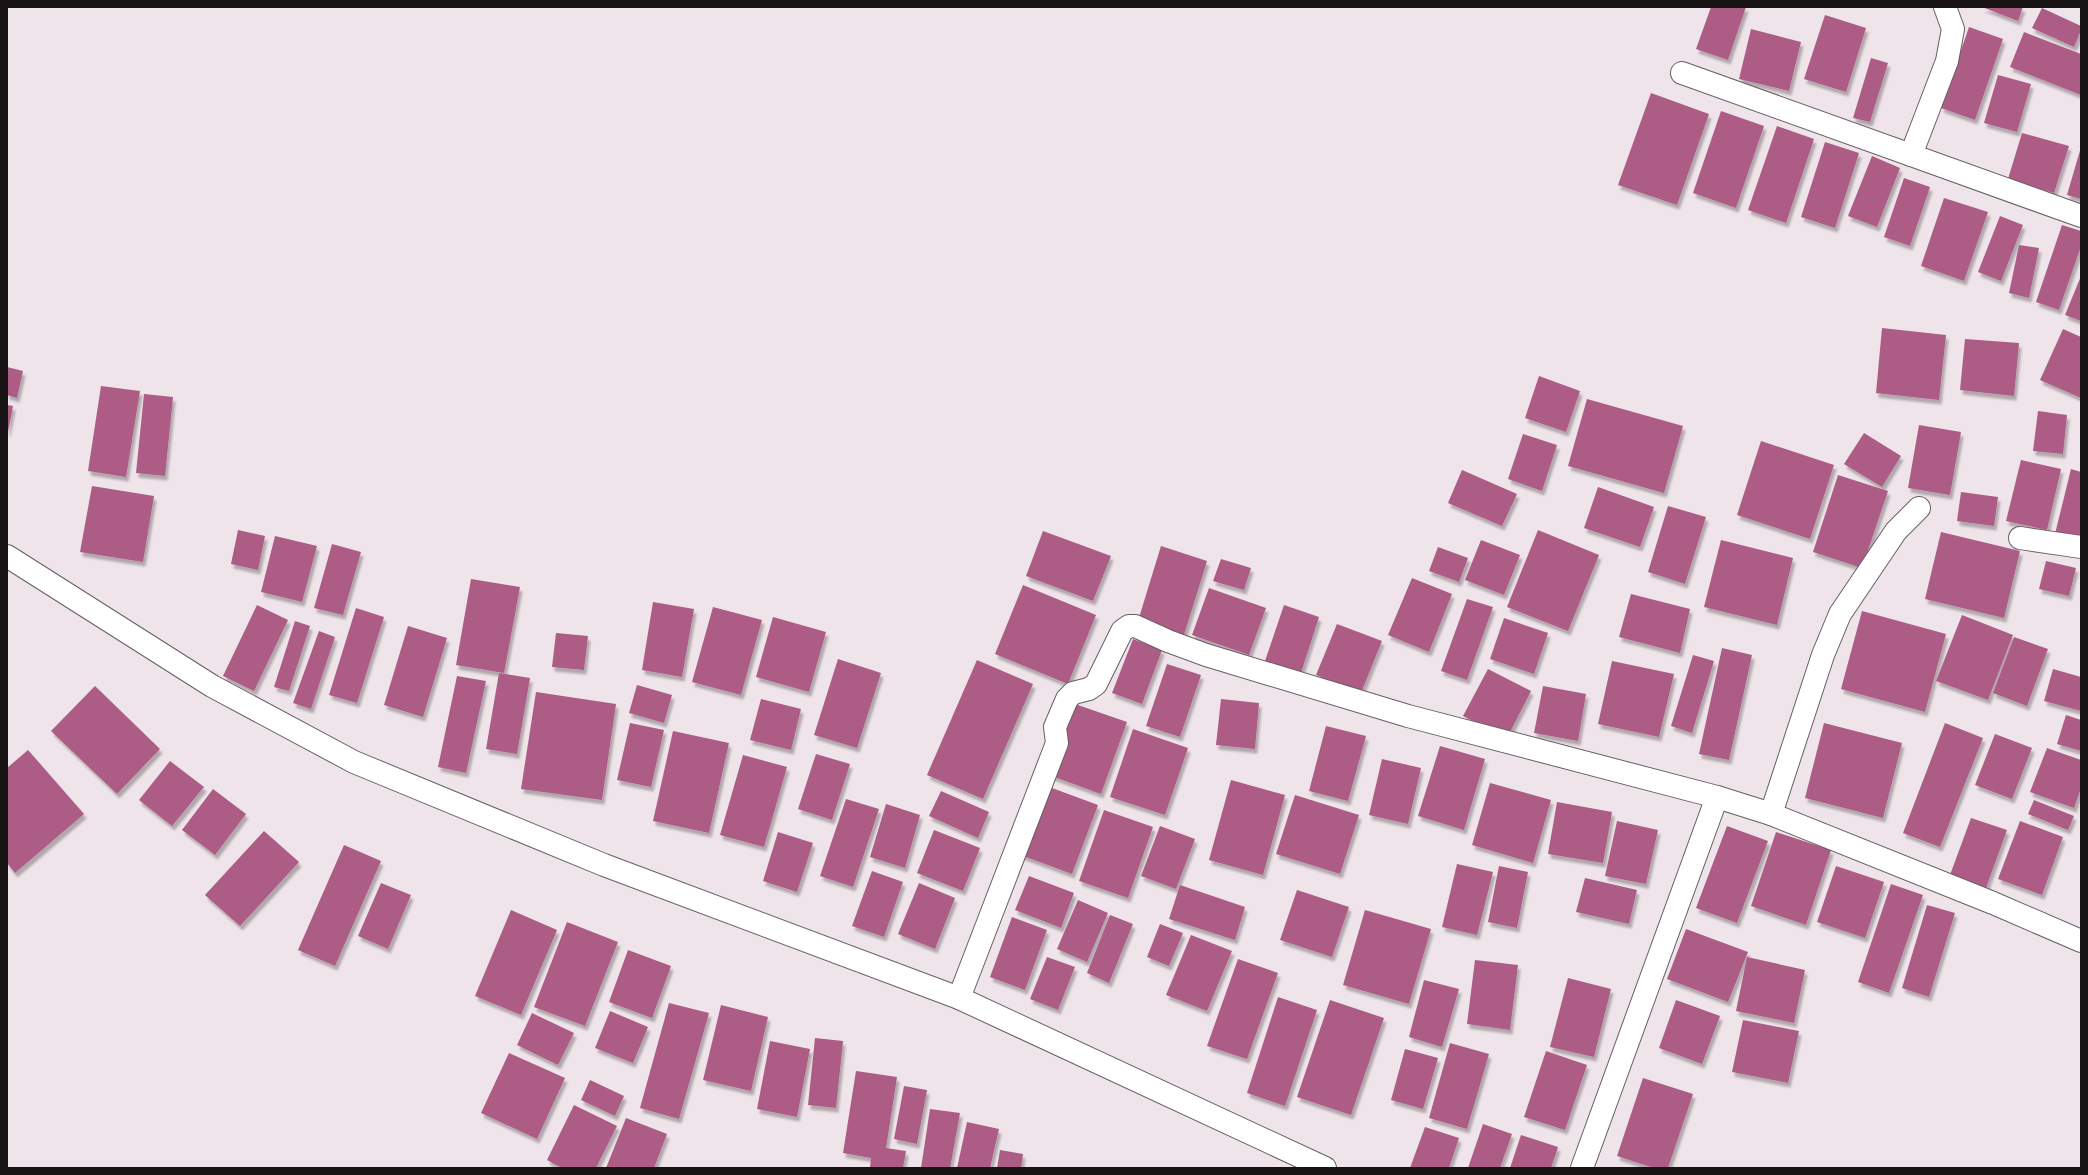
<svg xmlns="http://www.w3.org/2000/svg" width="2088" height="1175" viewBox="0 0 2088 1175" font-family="Poppins,sans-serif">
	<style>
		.building { fill: #ad5b85; filter: url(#shadow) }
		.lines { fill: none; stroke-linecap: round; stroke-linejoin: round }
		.street-casing { stroke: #675e62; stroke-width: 24 }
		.street { stroke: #fff; stroke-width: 22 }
	</style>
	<defs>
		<filter id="shadow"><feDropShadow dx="2.5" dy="4.5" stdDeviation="1" flood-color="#0004"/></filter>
	</defs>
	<rect width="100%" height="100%" fill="#efe4e9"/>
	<g class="building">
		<path d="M 1711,7 L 1746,7 L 1728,60 L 1696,49 Z"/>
		<path d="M 1982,7 L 2023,7 L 2018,21 Z"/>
		<path d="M 2042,8 L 2081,26 L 2081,30 L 2074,47 L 2032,28 Z"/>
		<path d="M 1825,15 L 1866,28 L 1846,92 L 1804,79 Z"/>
		<path d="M 1969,27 L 2003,39 L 1975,120 L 1941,108 Z"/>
		<path d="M 1751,29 L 1801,42 L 1789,91 L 1739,79 Z"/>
		<path d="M 2024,32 L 2081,54 L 2081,95 L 2010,67 Z"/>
		<path d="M 1871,58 L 1888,63 L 1870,122 L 1853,118 Z"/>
		<path d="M 1998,75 L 2031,84 L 2017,132 L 1984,123 Z"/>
		<path d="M 1651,93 L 1709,114 L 1677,205 L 1618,185 Z"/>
		<path d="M 1721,111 L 1764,126 L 1736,208 L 1693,193 Z"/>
		<path d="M 1777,126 L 1814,139 L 1786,223 L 1748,210 Z"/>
		<path d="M 2022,133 L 2069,146 L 2054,193 L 2008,179 Z"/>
		<path d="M 1825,142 L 1859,153 L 1835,228 L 1801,217 Z"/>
		<path d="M 2081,147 L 2081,199 L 2067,195 Z"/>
		<path d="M 1872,156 L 1900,168 L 1877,227 L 1848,216 Z"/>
		<path d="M 1904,178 L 1930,187 L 1910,246 L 1884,237 Z"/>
		<path d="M 1944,198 L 1988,212 L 1964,281 L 1921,266 Z"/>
		<path d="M 2000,216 L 2023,225 L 2001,281 L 1978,272 Z"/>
		<path d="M 2062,225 L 2081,231 L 2081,246 L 2059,310 L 2036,302 Z"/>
		<path d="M 2019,245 L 2039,248 L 2029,298 L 2009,293 Z"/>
		<path d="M 2081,276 L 2081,321 L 2065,315 Z"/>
		<path d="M 1882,328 L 1946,335 L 1939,400 L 1876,393 Z"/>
		<path d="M 2063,329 L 2081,337 L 2081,398 L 2040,380 Z"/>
		<path d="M 1965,339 L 2019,343 L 2014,396 L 1960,390 Z"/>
		<path d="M 7,367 L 23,371 L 17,398 L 7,395 Z"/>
		<path d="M 1539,376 L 1580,391 L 1566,432 L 1525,418 Z"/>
		<path d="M 101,386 L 140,391 L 126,477 L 88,471 Z"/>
		<path d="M 144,394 L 173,397 L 165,476 L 136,473 Z"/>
		<path d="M 1587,399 L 1683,426 L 1664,493 L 1568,466 Z"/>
		<path d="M 7,405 L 13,406 L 8,432 L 7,432 Z"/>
		<path d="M 2038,411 L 2067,415 L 2063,454 L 2033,451 Z"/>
		<path d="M 1919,425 L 1961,432 L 1950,495 L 1908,488 Z"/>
		<path d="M 1864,433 L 1901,456 L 1882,487 L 1844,464 Z"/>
		<path d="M 1523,434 L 1557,445 L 1542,491 L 1508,479 Z"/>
		<path d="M 1761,441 L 1834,465 L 1810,539 L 1737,515 Z"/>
		<path d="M 2021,460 L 2061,469 L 2047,530 L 2006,521 Z"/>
		<path d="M 2071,469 L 2081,472 L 2081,540 L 2055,534 Z"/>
		<path d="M 1462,470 L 1517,494 L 1502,526 L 1448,503 Z"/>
		<path d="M 1838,475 L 1888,491 L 1862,568 L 1813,552 Z"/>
		<path d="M 92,486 L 154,496 L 143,562 L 80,552 Z"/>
		<path d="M 1598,487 L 1654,507 L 1640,547 L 1584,528 Z"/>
		<path d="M 1961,492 L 1998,497 L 1994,526 L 1957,521 Z"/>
		<path d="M 1668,506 L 1706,517 L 1685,584 L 1648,572 Z"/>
		<path d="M 238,530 L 265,536 L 258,570 L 231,564 Z"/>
		<path d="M 1538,530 L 1599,555 L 1568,631 L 1507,607 Z"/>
		<path d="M 1043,531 L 1111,556 L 1093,601 L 1026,576 Z"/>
		<path d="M 1941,532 L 2020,551 L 2004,618 L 1925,599 Z"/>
		<path d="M 275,536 L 317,546 L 302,602 L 261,592 Z"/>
		<path d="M 1481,540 L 1520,555 L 1504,595 L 1465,580 Z"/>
		<path d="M 1721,540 L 1793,558 L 1777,625 L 1704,607 Z"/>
		<path d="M 332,544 L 361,552 L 343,615 L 314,608 Z"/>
		<path d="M 1161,546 L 1207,561 L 1184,635 L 1138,621 Z"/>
		<path d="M 1438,547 L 1468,558 L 1459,582 L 1429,571 Z"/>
		<path d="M 1221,559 L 1251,568 L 1244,590 L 1213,581 Z"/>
		<path d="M 2046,561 L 2076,568 L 2069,596 L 2039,589 Z"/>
		<path d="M 1412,578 L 1452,594 L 1429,652 L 1388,635 Z"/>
		<path d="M 471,579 L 520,587 L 504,673 L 456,665 Z"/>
		<path d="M 1023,585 L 1096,615 L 1068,684 L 995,654 Z"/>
		<path d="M 1209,588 L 1266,608 L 1249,655 L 1192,635 Z"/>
		<path d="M 1631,594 L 1690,609 L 1680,653 L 1619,637 Z"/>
		<path d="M 1467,599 L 1493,607 L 1467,680 L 1441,671 Z"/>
		<path d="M 653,602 L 694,609 L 682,677 L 642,670 Z"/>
		<path d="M 257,605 L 288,620 L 254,691 L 223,676 Z"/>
		<path d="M 1284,605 L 1319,617 L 1300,676 L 1264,664 Z"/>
		<path d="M 713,607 L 762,620 L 741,695 L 692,682 Z"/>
		<path d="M 356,608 L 384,617 L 357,703 L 329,695 Z"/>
		<path d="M 1862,611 L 1946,634 L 1925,712 L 1841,689 Z"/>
		<path d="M 1962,615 L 2013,635 L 1988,700 L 1936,681 Z"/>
		<path d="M 773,617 L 826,632 L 809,692 L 756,677 Z"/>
		<path d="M 1504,618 L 1548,633 L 1534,674 L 1490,659 Z"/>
		<path d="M 295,621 L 310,626 L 289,691 L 274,687 Z"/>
		<path d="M 1337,624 L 1382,641 L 1361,693 L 1316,675 Z"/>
		<path d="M 408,626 L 447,638 L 423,717 L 384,705 Z"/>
		<path d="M 319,631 L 335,637 L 311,709 L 293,703 Z"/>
		<path d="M 556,633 L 588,636 L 584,670 L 552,667 Z"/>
		<path d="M 2014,637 L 2048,649 L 2027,706 L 1993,693 Z"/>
		<path d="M 1133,639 L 1162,650 L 1142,704 L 1112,693 Z"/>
		<path d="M 1722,648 L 1752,655 L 1729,760 L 1699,754 Z"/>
		<path d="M 1693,655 L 1714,661 L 1692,733 L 1671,726 Z"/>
		<path d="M 838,659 L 881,673 L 857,748 L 814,735 Z"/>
		<path d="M 977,660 L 1033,684 L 983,799 L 927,775 Z"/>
		<path d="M 1612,661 L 1674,674 L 1659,737 L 1598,724 Z"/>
		<path d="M 1167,664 L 1201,675 L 1180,737 L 1146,726 Z"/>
		<path d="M 1488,669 L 1531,691 L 1507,738 L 1463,716 Z"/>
		<path d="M 2053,669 L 2081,677 L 2081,711 L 2044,701 Z"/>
		<path d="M 499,673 L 530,678 L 517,754 L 486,749 Z"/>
		<path d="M 457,676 L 486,681 L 466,773 L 438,767 Z"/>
		<path d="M 637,685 L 672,695 L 664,723 L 629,713 Z"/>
		<path d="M 95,686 L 160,749 L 117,794 L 51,731 Z"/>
		<path d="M 1543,686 L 1586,694 L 1578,741 L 1534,733 Z"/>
		<path d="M 536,692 L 616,704 L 602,800 L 521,789 Z"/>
		<path d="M 761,699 L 801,709 L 791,750 L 750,740 Z"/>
		<path d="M 1221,699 L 1259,703 L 1255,749 L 1216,745 Z"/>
		<path d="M 1075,704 L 1127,722 L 1101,794 L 1049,775 Z"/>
		<path d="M 2066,715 L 2081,720 L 2081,751 L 2057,744 Z"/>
		<path d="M 630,723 L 664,730 L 651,787 L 617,780 Z"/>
		<path d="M 1824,723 L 1902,743 L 1883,818 L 1805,798 Z"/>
		<path d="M 1945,723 L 1983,738 L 1940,847 L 1903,833 Z"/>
		<path d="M 1326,726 L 1366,736 L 1348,801 L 1309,791 Z"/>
		<path d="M 1133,729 L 1188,748 L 1165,815 L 1110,797 Z"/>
		<path d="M 673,731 L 729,743 L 709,833 L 653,821 Z"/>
		<path d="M 1995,734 L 2032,748 L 2012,799 L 1975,785 Z"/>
		<path d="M 1440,746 L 1485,759 L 1464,830 L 1418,816 Z"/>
		<path d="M 2047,748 L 2081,760 L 2081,788 L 2074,808 L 2030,792 Z"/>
		<path d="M 28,750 L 84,814 L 15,873 L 7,863 L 7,768 Z"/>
		<path d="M 816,754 L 850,764 L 832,820 L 798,809 Z"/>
		<path d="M 743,755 L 787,767 L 764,847 L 720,835 Z"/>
		<path d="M 1382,759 L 1421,768 L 1408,824 L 1369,815 Z"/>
		<path d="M 170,761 L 204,787 L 172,826 L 139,800 Z"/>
		<path d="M 1231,780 L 1285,795 L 1263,875 L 1209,860 Z"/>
		<path d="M 1490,783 L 1551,800 L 1533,863 L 1472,845 Z"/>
		<path d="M 1044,785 L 1098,805 L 1072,874 L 1018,854 Z"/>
		<path d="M 213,789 L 246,814 L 215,855 L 182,830 Z"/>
		<path d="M 941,791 L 989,812 L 978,838 L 929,816 Z"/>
		<path d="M 1295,795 L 1359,815 L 1340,874 L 1276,854 Z"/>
		<path d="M 846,799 L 879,809 L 853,887 L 820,876 Z"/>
		<path d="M 2034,800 L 2074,816 L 2068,830 L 2028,814 Z"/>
		<path d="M 1557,802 L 1612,812 L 1603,863 L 1548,854 Z"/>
		<path d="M 886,804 L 920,815 L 905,868 L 870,857 Z"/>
		<path d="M 1104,810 L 1153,827 L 1128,898 L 1079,881 Z"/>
		<path d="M 1971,818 L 2007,830 L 1986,888 L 1950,875 Z"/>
		<path d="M 1617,821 L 1658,830 L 1646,884 L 1605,876 Z"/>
		<path d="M 2020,821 L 2063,837 L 2042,895 L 1998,879 Z"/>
		<path d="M 1160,826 L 1195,839 L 1176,889 L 1141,876 Z"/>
		<path d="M 1727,826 L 1768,841 L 1737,923 L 1696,908 Z"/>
		<path d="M 934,830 L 980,848 L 963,891 L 917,873 Z"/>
		<path d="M 264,831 L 299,862 L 240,926 L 205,895 Z"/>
		<path d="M 778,832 L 813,843 L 797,892 L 763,881 Z"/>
		<path d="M 1776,832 L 1831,850 L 1806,925 L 1751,906 Z"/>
		<path d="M 344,845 L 381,861 L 335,966 L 298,950 Z"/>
		<path d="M 1457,864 L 1493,872 L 1477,935 L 1442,927 Z"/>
		<path d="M 1499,866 L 1528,872 L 1517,928 L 1488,922 Z"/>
		<path d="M 1836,866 L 1884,882 L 1865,938 L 1817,922 Z"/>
		<path d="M 872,871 L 903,882 L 884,937 L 852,926 Z"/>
		<path d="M 1029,876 L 1074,893 L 1061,928 L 1015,910 Z"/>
		<path d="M 1585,878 L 1637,890 L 1629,924 L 1576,912 Z"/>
		<path d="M 381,883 L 411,895 L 388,949 L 358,936 Z"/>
		<path d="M 919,883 L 955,898 L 935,949 L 898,934 Z"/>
		<path d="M 1891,884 L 1923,895 L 1889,993 L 1858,982 Z"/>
		<path d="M 1180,885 L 1245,907 L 1235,940 L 1169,919 Z"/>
		<path d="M 1297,890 L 1349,907 L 1332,957 L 1280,940 Z"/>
		<path d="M 1078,900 L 1108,913 L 1087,962 L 1057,949 Z"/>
		<path d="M 1927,905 L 1955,913 L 1929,997 L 1902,988 Z"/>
		<path d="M 511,910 L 557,930 L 521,1015 L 475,996 Z"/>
		<path d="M 1365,910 L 1431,929 L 1409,1004 L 1343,985 Z"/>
		<path d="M 1110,915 L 1133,924 L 1109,983 L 1087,973 Z"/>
		<path d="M 1012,917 L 1047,930 L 1025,990 L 990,977 Z"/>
		<path d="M 567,922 L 618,942 L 585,1026 L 534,1007 Z"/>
		<path d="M 1160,924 L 1183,933 L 1169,966 L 1147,957 Z"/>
		<path d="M 1686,929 L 1748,952 L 1728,1002 L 1667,979 Z"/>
		<path d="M 1191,935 L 1232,951 L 1207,1011 L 1166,995 Z"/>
		<path d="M 628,950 L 671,966 L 652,1018 L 609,1002 Z"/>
		<path d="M 1047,957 L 1075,967 L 1058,1010 L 1030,999 Z"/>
		<path d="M 1747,957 L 1805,970 L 1794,1023 L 1736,1011 Z"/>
		<path d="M 1238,959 L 1278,973 L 1247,1059 L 1207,1046 Z"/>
		<path d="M 1475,960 L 1518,965 L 1510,1030 L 1467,1024 Z"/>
		<path d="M 1568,978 L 1611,989 L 1594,1057 L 1550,1047 Z"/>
		<path d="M 1424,980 L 1459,989 L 1442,1047 L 1409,1037 Z"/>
		<path d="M 1278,997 L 1317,1010 L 1285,1106 L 1247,1093 Z"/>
		<path d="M 1330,1000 L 1384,1018 L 1351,1115 L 1297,1097 Z"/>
		<path d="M 1676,1000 L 1720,1016 L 1702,1064 L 1659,1048 Z"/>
		<path d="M 669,1003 L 709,1013 L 679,1119 L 640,1108 Z"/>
		<path d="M 721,1005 L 768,1017 L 751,1091 L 703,1080 Z"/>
		<path d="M 610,1011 L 648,1027 L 633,1063 L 595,1048 Z"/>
		<path d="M 532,1013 L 574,1033 L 558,1065 L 517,1045 Z"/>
		<path d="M 1743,1020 L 1799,1031 L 1788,1083 L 1732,1072 Z"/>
		<path d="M 815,1038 L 843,1041 L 836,1108 L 808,1105 Z"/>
		<path d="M 770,1041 L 810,1049 L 797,1117 L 757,1109 Z"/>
		<path d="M 1450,1043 L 1489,1054 L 1467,1129 L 1429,1118 Z"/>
		<path d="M 1405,1049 L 1438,1058 L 1423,1109 L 1391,1100 Z"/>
		<path d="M 1546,1051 L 1587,1065 L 1565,1130 L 1524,1117 Z"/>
		<path d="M 509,1053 L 565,1078 L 537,1139 L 481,1113 Z"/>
		<path d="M 856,1071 L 897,1077 L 886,1148 L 906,1151 L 903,1168 L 870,1168 L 871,1158 L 843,1153 Z"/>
		<path d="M 1643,1078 L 1693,1094 L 1668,1168 L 1654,1168 L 1617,1156 Z"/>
		<path d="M 590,1080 L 624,1096 L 615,1116 L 581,1100 Z"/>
		<path d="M 904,1086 L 927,1090 L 917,1144 L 894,1139 Z"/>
		<path d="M 574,1105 L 617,1126 L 596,1168 L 562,1168 L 547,1160 Z"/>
		<path d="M 930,1109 L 960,1113 L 950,1168 L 921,1168 Z"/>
		<path d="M 626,1118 L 667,1134 L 654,1168 L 606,1168 Z"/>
		<path d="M 967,1122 L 999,1129 L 990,1168 L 957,1168 Z"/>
		<path d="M 1483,1124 L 1512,1134 L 1500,1168 L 1468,1168 Z"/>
		<path d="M 1425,1127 L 1459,1138 L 1449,1168 L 1410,1168 Z"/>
		<path d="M 1521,1135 L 1558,1147 L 1551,1168 L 1510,1168 Z"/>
		<path d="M 1000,1150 L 1023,1154 L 1021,1168 L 997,1168 Z"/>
	</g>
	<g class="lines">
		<defs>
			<g id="street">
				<path d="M 1945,7 L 1953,29 L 1947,61 L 1911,155 L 2081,216"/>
				<path d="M 1682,73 L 1911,155"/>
				<path d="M 2020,538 L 2081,547"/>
				<path d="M 7,556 L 212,686 L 354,762 L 604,865 L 959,998 L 1325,1168"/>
				<path d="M 1771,814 L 1823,655 L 1840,614 L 1896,531 L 1919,508"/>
				<path d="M 959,998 L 1057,743 L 1055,727 L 1067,699 L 1073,693 L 1089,689 L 1096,684 L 1122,631 L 1129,626 L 1135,626 L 1168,641 L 1206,655 L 1408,716 L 1717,797 L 1771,814 L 1993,903 L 2081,941"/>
				<path d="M 1582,1168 L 1717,797"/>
			</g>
		</defs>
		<use href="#street" class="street-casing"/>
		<use href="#street" class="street"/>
	</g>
	<rect width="2088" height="1175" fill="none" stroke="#171315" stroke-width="16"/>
</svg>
